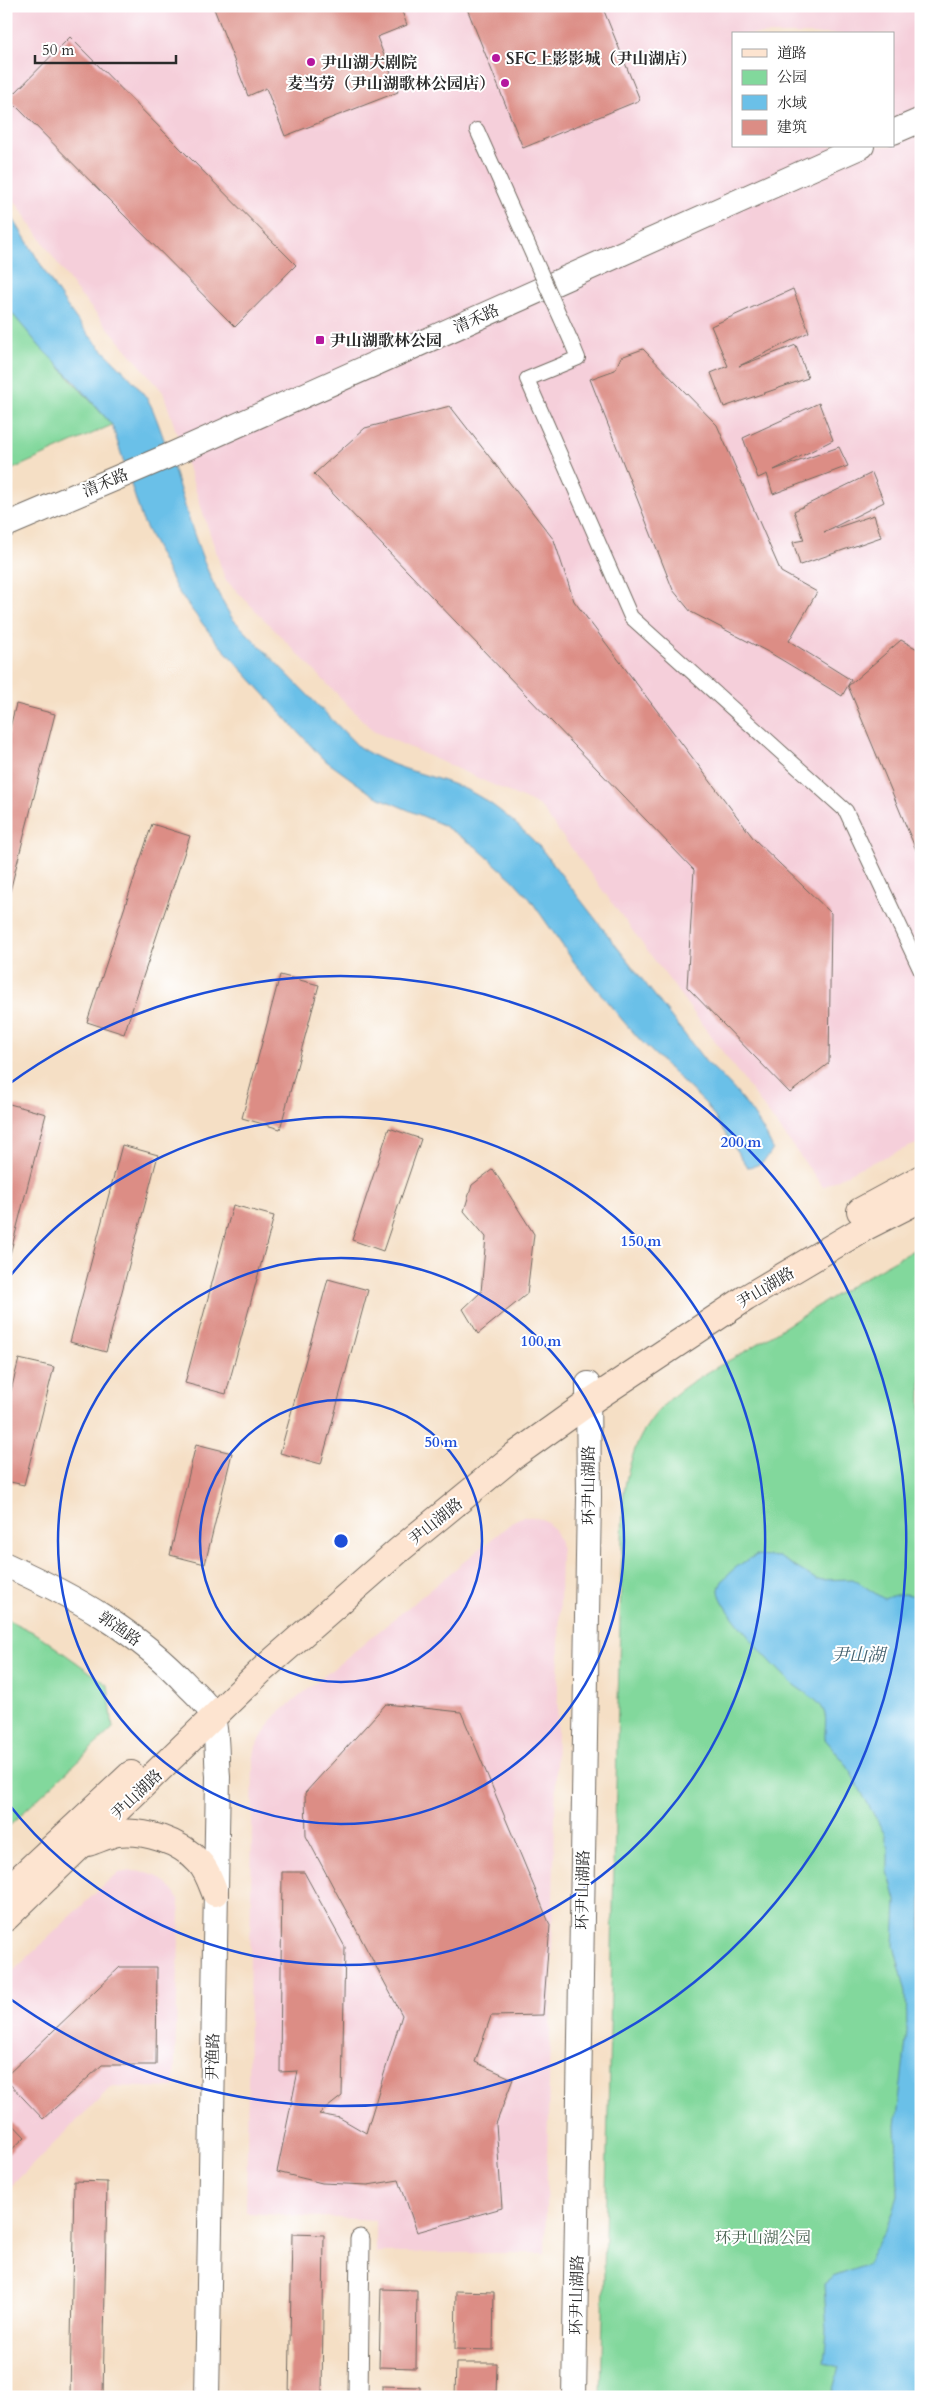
<svg xmlns="http://www.w3.org/2000/svg" width="927" height="2403" viewBox="0 0 927 2403" font-family="Cardo,'Noto Serif SC',serif">
	<style>
		.built { fill: #f5cfda; fill-rule: evenodd }
		.green { fill: #82d89c; stroke: #568264 }
		.water { fill: #6bc0e8; stroke: #4b768a }
		.building { fill: #dc8d85 }
		.lines { fill: none; stroke-linecap: round; stroke-linejoin: round }
		.pedestrian-casing { stroke: #726a61; stroke-width: 16 }
		.minor-casing { stroke: #726a61; stroke-width: 21 }
		.tertiary-casing { stroke: #726a61; stroke-width: 26 }
		.secondary-casing { stroke: #726a61; stroke-width: 28 }
		.pedestrian { stroke: #fff; stroke-width: 14 }
		.minor { stroke: #fff; stroke-width: 19 }
		.tertiary { stroke: #fff; stroke-width: 24 }
		.secondary { stroke: #fde4d0; stroke-width: 26 }
		.pedestrian-bridge-casing { stroke: #726a61; stroke-width: 16; stroke-linecap: butt }
		.pedestrian-bridge { stroke: #fff; stroke-width: 14 }
		.ring { fill: none; stroke: #1d4ed8; stroke-width: 2.5 }
		.poi-dot { fill: #b5179e; stroke: #fff; stroke-width: 2 }
		.labels { text-anchor: middle; stroke-width: 4; stroke-linejoin: round; paint-order: stroke }
		.poi-label { font-size: 16px; font-weight: bold; fill: #2b2b2b; stroke: #fff; text-anchor: start }
		.street-label { font-size: 16px; fill: #2b2b2b; stroke: #fff }
		.park-label { font-size: 16px; fill: #455f4d; stroke: #fff }
		.water-label { font-size: 18px; font-style: italic; fill: #415f6d; stroke: #fff }
		.centre { fill: #1d4ed8; stroke: #fff; stroke-width: 2.5 }
		.ring-label { font-size: 15px; text-anchor: middle; font-weight: bold; fill: #1d4ed8; stroke: #fff; stroke-width: 4; stroke-linejoin: round; paint-order: stroke }
	</style>
	<rect width="100%" height="100%" fill="#fff"/>
	<filter id="ink" filterUnits="userSpaceOnUse"><feTurbulence type="fractalNoise" baseFrequency=".02" numOctaves="2"/><feDisplacementMap in="SourceGraphic" scale="10" xChannelSelector="R" yChannelSelector="G"/><feConvolveMatrix kernelMatrix="1 2 1 2 8 2 1 2 1" color-interpolation-filters="sRGB"/></filter>
	<filter id="wash" filterUnits="userSpaceOnUse"><feTurbulence type="fractalNoise" baseFrequency=".0096" numOctaves="4" result="noise"/><feDisplacementMap in="SourceGraphic" scale="20" xChannelSelector="R" yChannelSelector="G"/><feGaussianBlur stdDeviation="1.12" result="paint"/><feColorMatrix in="noise" values="0 0 0 0 0 0 0 0 0 0 0 0 0 0 0 0 0 1.4 0 .05"/><feComposite in="paint" operator="in"/></filter>
	<g filter="url(#wash)">
		<rect width="100%" height="100%" fill="#f5dfc5"/>
		<g class="built">
			<path d="M 6,6 L 921,6 L 921,1142 L 859,1168 L 823,1187 L 540,806 L 373,731 L 225,579 L 163,392 L 75,289 L 6,188 ZM 733,34 L 893,34 L 893,146 L 733,146 Z"/>
			<path d="M 522,1517 L 533,1517 L 544,1520 L 554,1529 L 560,1542 L 561,1556 L 545,2253 L 376,2253 L 376,2220 L 246,2213 L 253,1760 L 256,1746 L 274,1717 L 515,1520 Z"/>
			<path d="M 131,1871 L 146,1872 L 156,1875 L 174,1891 L 178,1900 L 180,1912 L 174,2088 L 112,2086 L 6,2191 L 6,1978 L 110,1879 L 119,1873 Z"/>
		</g>
		<g class="green">
			<path d="M 6,306 C 40,347 77,385 112,425 L 6,472 Z"/>
			<path d="M 921,1246 L 921,2397 L 601,2397 L 623,1499 C 628,1465 636,1435 660,1409 C 683,1383 718,1367 748,1350 C 805,1314 861,1278 921,1246 Z"/>
			<path d="M 6,1619 L 37,1634 L 108,1685 L 113,1728 L 6,1829 Z"/>
		</g>
		<g class="water">
			<path d="M 6,208 C 35,251 55,295 89,335 C 106,356 143,385 153,410 C 181,479 192,554 232,618 L 359,747 C 393,769 418,771 455,785 C 488,797 515,822 539,846 L 706,1062 C 733,1085 758,1116 773,1149 C 767,1160 759,1167 747,1167 L 706,1104 L 642,1042 L 624,1022 L 574,962 L 530,899 L 513,880 L 475,846 L 441,824 L 373,795 L 322,758 L 216,641 L 195,614 L 177,590 L 142,519 L 112,425 L 74,381 L 41,348 L 6,306 Z"/>
			<path d="M 757,1555 L 779,1557 L 817,1580 L 853,1579 L 884,1599 C 897,1593 908,1592 921,1599 L 921,2397 L 831,2397 L 839,2367 L 824,2363 L 827,2331 L 824,2284 L 833,2277 L 866,2265 L 890,2221 L 898,2196 L 896,2126 L 907,2032 L 906,1992 L 894,1945 L 896,1901 L 888,1871 L 888,1850 L 885,1835 L 846,1764 L 825,1739 C 824,1727 829,1717 821,1706 C 814,1697 803,1692 794,1685 C 779,1672 718,1607 719,1590 C 720,1576 745,1560 757,1555 Z"/>
		</g>
		<g id="blocks">
			<g class="building">
				<path d="M 213,6 L 400,6 L 407,25 L 377,37 L 398,92 L 285,136 L 266,88 L 248,96 Z"/>
				<path d="M 466,6 L 602,6 L 640,100 L 523,148 Z"/>
				<path d="M 70,37 L 296,265 L 235,327 L 9,99 Z"/>
				<path d="M 793,289 L 809,332 L 739,366 L 796,345 L 808,378 L 724,407 L 711,373 L 728,366 L 711,326 Z"/>
				<path d="M 643,349 L 717,425 L 781,572 L 817,592 L 789,641 L 851,680 L 842,696 L 772,654 L 691,612 L 673,590 L 590,379 L 615,370 L 621,357 Z"/>
				<path d="M 819,403 L 833,440 L 774,470 L 839,447 L 848,466 L 773,494 L 767,474 L 758,478 L 743,438 Z"/>
				<path d="M 450,406 L 554,540 L 574,601 L 754,839 L 831,913 L 829,1063 L 790,1093 L 687,987 L 694,870 L 314,474 L 365,428 Z"/>
				<path d="M 872,473 L 884,502 L 824,532 L 874,515 L 881,537 L 800,565 L 793,542 L 804,540 L 794,511 Z"/>
				<path d="M 901,640 L 921,651 L 921,862 L 848,686 Z"/>
				<path d="M 16,704 L 55,714 L 7,903 L 6,743 Z"/>
				<path d="M 152,824 L 190,836 L 124,1034 L 87,1022 Z"/>
				<path d="M 280,975 L 319,985 L 280,1129 L 242,1118 Z"/>
				<path d="M 6,1103 L 46,1114 L 7,1266 L 6,1265 Z"/>
				<path d="M 389,1128 L 421,1139 L 383,1251 L 352,1240 Z"/>
				<path d="M 122,1145 L 158,1155 L 106,1352 L 70,1342 Z"/>
				<path d="M 493,1169 L 534,1234 L 527,1294 L 478,1334 L 463,1309 L 481,1292 L 486,1237 L 464,1211 L 472,1185 Z"/>
				<path d="M 233,1205 L 274,1216 L 226,1394 L 185,1383 Z"/>
				<path d="M 328,1279 L 368,1290 L 321,1464 L 280,1453 Z"/>
				<path d="M 19,1359 L 54,1367 L 24,1485 L 6,1481 L 6,1410 Z"/>
				<path d="M 196,1444 L 232,1453 L 205,1564 L 170,1555 Z"/>
				<path d="M 386,1704 L 461,1712 L 550,1925 L 543,2015 L 491,2016 L 475,2062 L 513,2079 L 496,2124 L 502,2208 L 417,2232 L 399,2180 L 368,2185 L 322,2183 L 277,2172 L 298,2071 L 280,2072 L 282,1872 L 304,1872 L 345,1947 L 342,2096 L 319,2114 L 340,2118 L 366,2133 L 402,2015 L 306,1836 L 305,1793 Z"/>
				<path d="M 120,1967 L 157,1967 L 156,2065 L 102,2065 L 43,2119 L 6,2080 L 6,2076 Z"/>
				<path d="M 6,2117 L 25,2137 L 6,2155 Z"/>
				<path d="M 74,2181 L 107,2182 L 103,2397 L 70,2397 Z"/>
				<path d="M 292,2234 L 324,2235 L 322,2397 L 289,2397 Z"/>
				<path d="M 381,2289 L 417,2290 L 416,2368 L 379,2367 Z"/>
				<path d="M 456,2291 L 494,2292 L 493,2350 L 455,2349 Z"/>
				<path d="M 456,2363 L 497,2363 L 496,2397 L 455,2397 Z"/>
				<path d="M 382,2386 L 420,2387 L 420,2397 L 382,2397 Z"/>
			</g>
		</g>
	</g>
	<g filter="url(#ink)">
		<use href="#blocks" fill-opacity="0" stroke="#726a61" stroke-width="1"/>
		<g class="lines">
			<defs>
				<g id="pedestrian">
					<path d="M 477,130 L 514,213"/>
					<path d="M 571,341 L 578,358 L 527,379 L 631,617 L 846,811 L 921,971"/>
				</g>
				<path id="minor" d="M 358,2397 L 360,2239"/>
				<g id="tertiary">
					<path d="M 893,132 L 921,120"/>
					<path d="M 6,525 L 173,454 L 862,146"/>
					<path d="M 6,1565 C 74,1596 137,1631 188,1686 C 197,1695 210,1706 213,1719 C 218,1736 216,1758 218,1776 L 207,2397"/>
					<path d="M 574,2397 L 589,1497 L 588,1384"/>
				</g>
				<g id="secondary">
					<path d="M 860,1211 L 921,1178"/>
					<path d="M 88,1843 C 97,1840 108,1835 117,1833 C 145,1830 180,1841 199,1862 C 207,1870 211,1883 215,1893"/>
					<path d="M 6,1891 L 131,1774"/>
					<path d="M 6,1918 L 262,1670 L 398,1551 L 515,1455 L 588,1403 L 746,1298 L 866,1227 L 921,1199"/>
				</g>
			</defs>
			<use href="#pedestrian" class="pedestrian-casing"/>
			<use href="#minor" class="minor-casing"/>
			<use href="#tertiary" class="tertiary-casing"/>
			<use href="#secondary" class="secondary-casing"/>
			<use href="#pedestrian" class="pedestrian"/>
			<use href="#minor" class="minor"/>
			<use href="#tertiary" class="tertiary"/>
			<use href="#secondary" class="secondary"/>
			<defs>
				<path id="pedestrian-bridge" d="M 514,213 L 571,341"/>
			</defs>
			<use href="#pedestrian-bridge" class="pedestrian-bridge-casing"/>
			<use href="#pedestrian-bridge" class="pedestrian-bridge"/>
		</g>
	</g>
	<g class="ring">
		<circle cx="341" cy="1541" r="141"/>
		<circle cx="341" cy="1541" r="283"/>
		<path d="M7 1280A424 424 0 1 1 7 1802"/>
		<path d="M9 1084A565 565 0 1 1 9 1998"/>
	</g>
	<g class="poi-dot">
		<circle cx="496" cy="58" r="5"/>
		<circle cx="311" cy="62" r="5"/>
		<circle cx="505" cy="83" r="5"/>
		<rect x="315" y="335" width="10" height="10" rx="2.5"/>
	</g>
	<g class="labels">
		<g class="poi-label">
			<text x="506" y="64">SFC上影影城（尹山湖店）</text>
			<text x="321" y="68">尹山湖大剧院</text>
			<text x="495" y="89" text-anchor="end">麦当劳（尹山湖歌林公园店）</text>
			<text x="330" y="346">尹山湖歌林公园</text>
		</g>
		<g class="street-label">
			<text transform="translate(476 318) rotate(-24)" y="6">清禾路</text>
			<text transform="translate(105 482) rotate(-23)" y="6">清禾路</text>
			<text transform="translate(765 1287) rotate(-31)" y="6">尹山湖路</text>
			<text transform="translate(588 1485) rotate(-90)" y="6">环尹山湖路</text>
			<text transform="translate(435 1521) rotate(-39)" y="6">尹山湖路</text>
			<text transform="translate(120 1628) rotate(35)" y="6">郭渔路</text>
			<text transform="translate(136 1794) rotate(-44)" y="6">尹山湖路</text>
			<text transform="translate(582 1890) rotate(-89)" y="6">环尹山湖路</text>
			<text transform="translate(212 2057) rotate(-89)" y="6">尹渔路</text>
			<text transform="translate(576 2295) rotate(-89)" y="6">环尹山湖路</text>
		</g>
		<g class="park-label">
			<text x="763" y="2243">环尹山湖公园</text>
		</g>
		<g class="water-label">
			<text x="858" y="1661">尹山湖</text>
		</g>
	</g>
	<circle cx="341" cy="1541" r="8" class="centre"/>
	<g class="ring-label">
		<text x="741" y="1147">200 m</text>
		<text x="641" y="1246">150 m</text>
		<text x="541" y="1346">100 m</text>
		<text x="441" y="1447">50 m</text>
	</g>
	<rect width="927" height="2403" fill="none" stroke="#fff" stroke-width="25"/>
	<rect x="732" y="32" width="162" height="115" fill="#ffffff" stroke="#aaaaaa"/>
	<rect x="742" y="49" width="25" height="8" fill="#fde4d0" stroke="#aaaaaa"/>
	<text x="777" y="58" font-size="15" fill="#2b2b2b">道路</text>
	<rect x="742" y="70" width="25" height="15" fill="#82d89c" stroke="#aaaaaa"/>
	<text x="777" y="82" font-size="15" fill="#2b2b2b">公园</text>
	<rect x="742" y="95" width="25" height="15" fill="#6bc0e8" stroke="#aaaaaa"/>
	<text x="777" y="108" font-size="15" fill="#2b2b2b">水域</text>
	<rect x="742" y="120" width="25" height="15" fill="#dc8d85" stroke="#aaaaaa"/>
	<text x="777" y="132" font-size="15" fill="#2b2b2b">建筑</text>
	<path d="M35 55v8h141v-8" fill="none" stroke="#2b2b2b" stroke-width="2.5"/>
	<text x="42" y="55" font-size="15" fill="#2b2b2b" stroke="#ffffff" stroke-width="4" paint-order="stroke">50 m</text>
</svg>
